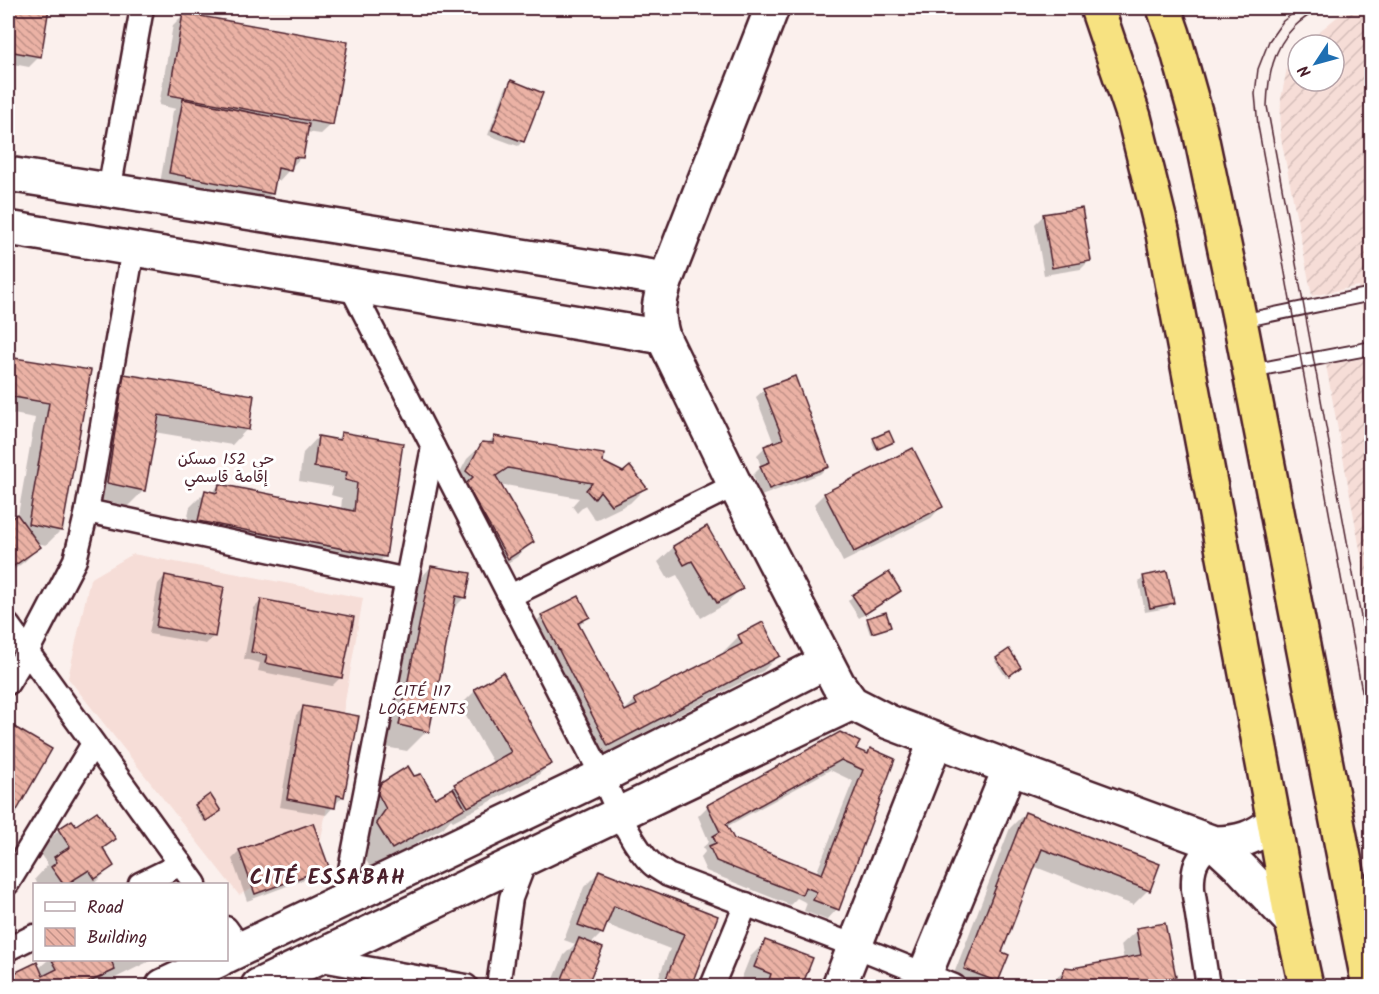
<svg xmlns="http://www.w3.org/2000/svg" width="1379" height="994" viewBox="0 0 1379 994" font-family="Kalam,'Playpen Sans Arabic',sans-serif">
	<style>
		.built { fill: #f6ddd7 }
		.industrial { fill: url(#industrial-furrows) }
		.shadow { fill: #0003; fill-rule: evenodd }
		.building { fill: url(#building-back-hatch); stroke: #4a1f2b; stroke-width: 1.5; fill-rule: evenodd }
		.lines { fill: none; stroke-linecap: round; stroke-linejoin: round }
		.lane-casing { stroke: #4a1f2b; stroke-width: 16 }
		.street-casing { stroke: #4a1f2b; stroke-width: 27 }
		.secondary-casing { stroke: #4a1f2b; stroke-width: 38 }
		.highway-casing { stroke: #4a1f2b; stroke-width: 38 }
		.lane { stroke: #fff; stroke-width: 12 }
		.street { stroke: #fff; stroke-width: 22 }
		.secondary { stroke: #fff; stroke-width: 33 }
		.highway { stroke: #f7e281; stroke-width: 33 }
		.tram { stroke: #4a1f2b; stroke-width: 1.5 }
		.labels { text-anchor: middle; stroke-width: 6; stroke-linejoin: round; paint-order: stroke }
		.neighbourhood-label { font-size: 16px; fill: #4a1f2b; stroke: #fff }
		.district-label { font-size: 21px; font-weight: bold; letter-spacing: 1.5px; fill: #4a1f2b; stroke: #fff }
	</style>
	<defs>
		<pattern id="industrial-furrows" width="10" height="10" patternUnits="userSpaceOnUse" patternTransform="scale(1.5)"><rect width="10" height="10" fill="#f6ddd7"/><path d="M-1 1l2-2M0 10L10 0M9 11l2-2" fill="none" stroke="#d4bdb9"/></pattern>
		<pattern id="building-back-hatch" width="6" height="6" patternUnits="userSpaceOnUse" patternTransform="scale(1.5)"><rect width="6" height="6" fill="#ebb2a5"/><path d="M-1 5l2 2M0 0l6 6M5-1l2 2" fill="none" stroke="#c09087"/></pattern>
	</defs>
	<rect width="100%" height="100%" fill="#fbf0ed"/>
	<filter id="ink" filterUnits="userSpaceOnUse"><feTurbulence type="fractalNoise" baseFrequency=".0167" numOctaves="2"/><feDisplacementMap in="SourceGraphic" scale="12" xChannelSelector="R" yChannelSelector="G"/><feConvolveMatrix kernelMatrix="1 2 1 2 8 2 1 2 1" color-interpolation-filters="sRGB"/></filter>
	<g filter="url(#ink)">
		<path class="built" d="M 133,554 L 363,598 L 318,857 L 239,895 L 68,678 L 90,579 Z"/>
		<path class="industrial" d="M 1357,8 L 1371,8 L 1371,609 L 1326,365 L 1370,357 L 1358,286 L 1312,296 L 1280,133 L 1281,99 L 1287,68 L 1298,53 L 1298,81 L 1334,81 L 1334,45 L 1303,45 L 1337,17 Z"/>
		<g class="shadow">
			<path d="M 8,8 L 48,8 L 39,57 L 29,67 L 8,63 Z"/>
			<path d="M 183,15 L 332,124 L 321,134 L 306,132 L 301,157 L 279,181 L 274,180 L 272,193 L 261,203 L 160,183 L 173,111 L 176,109 L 159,105 L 173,25 Z"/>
			<path d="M 512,82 L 523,141 L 518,146 L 488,135 L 506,87 Z"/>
			<path d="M 1081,210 L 1089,261 L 1081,269 L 1044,275 L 1035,224 L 1043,216 Z"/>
			<path d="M 8,358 L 89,371 L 61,530 L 46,545 L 36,543 L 39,547 L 24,562 L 8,574 L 8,523 L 18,515 L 35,418 L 8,413 Z"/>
			<path d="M 125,376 L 247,429 L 232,445 L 154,432 L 144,490 L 128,506 L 93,498 L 109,391 Z"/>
			<path d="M 764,390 L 828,466 L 820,474 L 761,496 L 753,475 L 761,467 L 757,455 L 764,448 L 774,444 L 756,397 Z"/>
			<path d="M 342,434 L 385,556 L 370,571 L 184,536 L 190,507 L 205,492 L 212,493 L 219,485 L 341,510 L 342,498 L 331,495 L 333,487 L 299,481 L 303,453 L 318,437 L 335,441 Z"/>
			<path d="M 494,437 L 645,488 L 630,503 L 595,520 L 585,505 L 577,513 L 572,506 L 579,498 L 499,484 L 532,542 L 517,557 L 492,573 L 452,487 L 467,459 L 483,444 L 487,444 Z"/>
			<path d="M 874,439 L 890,443 L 875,450 L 872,441 Z"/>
			<path d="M 824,494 L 941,507 L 931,518 L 843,562 L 814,504 Z"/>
			<path d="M 674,547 L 741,588 L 726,604 L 701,618 L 677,575 L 668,579 L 658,562 Z"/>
			<path d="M 431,567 L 465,597 L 451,611 L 427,731 L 407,751 L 380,746 L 411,588 Z"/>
			<path d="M 165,576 L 214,636 L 206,644 L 149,634 L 158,584 Z"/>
			<path d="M 1144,577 L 1172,603 L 1167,608 L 1145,612 L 1139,582 Z"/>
			<path d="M 899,591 L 894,596 L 859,618 L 848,601 L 853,596 Z"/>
			<path d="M 262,600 L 340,678 L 332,686 L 258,671 L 260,663 L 244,659 L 254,608 Z"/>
			<path d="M 542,616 L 588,617 L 578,627 L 623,712 L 635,700 L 725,654 L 723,652 L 739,636 L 778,656 L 763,671 L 592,760 L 526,631 Z"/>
			<path d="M 868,620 L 889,627 L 887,629 L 870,634 L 866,622 Z"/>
			<path d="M 997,659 L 1017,669 L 1006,677 L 995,661 Z"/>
			<path d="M 475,691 L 550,764 L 534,779 L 453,821 L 451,819 L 443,828 L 371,869 L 357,844 L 361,806 L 382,785 L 414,778 L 435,800 L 449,792 L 455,785 L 494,764 L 460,706 Z"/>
			<path d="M 304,707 L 343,796 L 326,815 L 280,807 L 296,715 Z"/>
			<path d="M 11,727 L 50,749 L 8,823 L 8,730 Z"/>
			<path d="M 854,749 L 866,754 L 871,749 L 893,760 L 837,909 L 827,920 L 804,911 L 807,903 L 797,898 L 790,905 L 706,871 L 700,858 L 705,852 L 703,847 L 709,842 L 698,816 L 708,806 ZM 830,770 L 853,781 L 816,874 L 733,840 L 726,827 Z"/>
			<path d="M 196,806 L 217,813 L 204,822 L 194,808 Z"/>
			<path d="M 1025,813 L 1148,890 L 1133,905 L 1033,866 L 1000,953 L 997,981 L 992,986 L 956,986 L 950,984 L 1010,828 Z"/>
			<path d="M 72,822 L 76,827 L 114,839 L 102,851 L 112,866 L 94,884 L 35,884 L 37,883 L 35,879 L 48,865 L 38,851 L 59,830 Z"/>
			<path d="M 240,851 L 327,866 L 319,874 L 247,901 L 232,859 Z"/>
			<path d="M 600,871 L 716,917 L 689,986 L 655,986 L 670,949 L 605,924 L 601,934 L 590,945 L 601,949 L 586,986 L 551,986 L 564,955 L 575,944 L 564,940 L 584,887 Z"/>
			<path d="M 1137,930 L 1174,977 L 1164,986 L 1049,986 L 1050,984 L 1066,968 L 1073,970 L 1124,960 L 1121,945 Z"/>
			<path d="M 765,942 L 811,959 L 800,986 L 751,986 L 740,982 L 750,957 Z"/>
			<path d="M 48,960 L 152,960 L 107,982 L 105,978 L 97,986 L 8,986 L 8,977 L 36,964 L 38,969 Z"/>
		</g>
		<g class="building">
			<path d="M 8,8 L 49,8 L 41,57 L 8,51 Z"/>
			<path d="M 183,13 L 348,42 L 333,125 L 169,95 Z"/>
			<path d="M 511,80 L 543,93 L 524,142 L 492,130 Z"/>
			<path d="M 183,99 L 309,124 L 303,158 L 294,157 L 291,171 L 278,168 L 273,194 L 169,173 Z"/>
			<path d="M 1082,208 L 1091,261 L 1052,268 L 1043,214 Z"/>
			<path d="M 8,357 L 91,370 L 62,531 L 28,524 L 49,403 L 8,396 Z"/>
			<path d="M 124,374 L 254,395 L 249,430 L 159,415 L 145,491 L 107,483 Z"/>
			<path d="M 795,376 L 829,467 L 769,489 L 760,466 L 770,462 L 764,446 L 783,439 L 763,388 Z"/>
			<path d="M 889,431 L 894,442 L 878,449 L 873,438 Z"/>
			<path d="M 341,432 L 403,443 L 386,557 L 198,521 L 205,490 L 217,493 L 219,484 L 354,511 L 357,483 L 345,480 L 347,472 L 314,467 L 318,436 L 340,440 Z"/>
			<path d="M 494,436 L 604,454 L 603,462 L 623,472 L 630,466 L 647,488 L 611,505 L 600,491 L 594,499 L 586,490 L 592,483 L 508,468 L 496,476 L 534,542 L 508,559 L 466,484 L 473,477 L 466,471 L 482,442 L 493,443 Z"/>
			<path d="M 913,448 L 943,507 L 854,552 L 824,493 Z"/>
			<path d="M 17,514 L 41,547 L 8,570 L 8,521 Z"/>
			<path d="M 707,526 L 743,589 L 717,603 L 692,561 L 684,565 L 673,546 Z"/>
			<path d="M 431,566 L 471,573 L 466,598 L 456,596 L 429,732 L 399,725 Z"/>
			<path d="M 1167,571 L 1174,603 L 1150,608 L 1143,576 Z"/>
			<path d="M 889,572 L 901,591 L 865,614 L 852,595 Z"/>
			<path d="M 165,575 L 175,577 L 175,578 L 224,587 L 215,637 L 156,627 Z"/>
			<path d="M 579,596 L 590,617 L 578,623 L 625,711 L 637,705 L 634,699 L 742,644 L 738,635 L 763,622 L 780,656 L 608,746 L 541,615 Z"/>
			<path d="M 261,599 L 354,617 L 342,678 L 265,663 L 267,655 L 251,652 Z"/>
			<path d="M 886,612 L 891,627 L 872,633 L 867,618 Z"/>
			<path d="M 1009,649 L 1021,667 L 1009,676 L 996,658 Z"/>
			<path d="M 503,672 L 552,764 L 468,807 L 454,784 L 511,752 L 474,689 Z"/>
			<path d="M 303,706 L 359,716 L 344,797 L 337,795 L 335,808 L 287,799 Z"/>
			<path d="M 11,725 L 52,749 L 8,826 L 8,731 Z"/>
			<path d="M 840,732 L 860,742 L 856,749 L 868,754 L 870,748 L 895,759 L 839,910 L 813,900 L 817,892 L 805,887 L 802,895 L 716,861 L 709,846 L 716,843 L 713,836 L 720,832 L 707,805 ZM 841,760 L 863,770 L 822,874 L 734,839 L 726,824 Z"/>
			<path d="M 408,766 L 414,776 L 421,774 L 435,798 L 453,788 L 465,808 L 392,849 L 376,823 L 386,809 L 377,792 L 381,783 Z"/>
			<path d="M 210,794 L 221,811 L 206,821 L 195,805 Z"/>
			<path d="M 97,811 L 116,839 L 103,848 L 114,866 L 95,879 L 89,870 L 67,884 L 63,884 L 51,867 L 57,862 L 54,857 L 70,847 L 58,829 L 72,820 L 76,825 Z"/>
			<path d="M 1025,812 L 1160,864 L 1150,891 L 1042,849 L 1002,952 L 1009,955 L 998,982 L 964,969 Z"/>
			<path d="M 313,823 L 329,867 L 255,894 L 239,850 Z"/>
			<path d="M 599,870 L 718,916 L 691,986 L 663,986 L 684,934 L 614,906 L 603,934 L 578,925 Z"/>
			<path d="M 1165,923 L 1176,977 L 1136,986 L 1059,986 L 1065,967 L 1073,968 L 1141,955 L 1136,928 Z"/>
			<path d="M 579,938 L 603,948 L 587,986 L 559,986 Z"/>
			<path d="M 765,940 L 813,958 L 802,986 L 767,986 L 771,974 L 754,967 Z"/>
			<path d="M 52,960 L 112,960 L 111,960 L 115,970 L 81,986 L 66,986 L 66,985 L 62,986 L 8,986 L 8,976 L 37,962 L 43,976 L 57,969 Z"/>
		</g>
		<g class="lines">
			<defs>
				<g id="lane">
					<path d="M 1241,321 L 1372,294"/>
					<path d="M 1251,371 L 1372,348"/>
				</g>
				<g id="street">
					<path d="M 109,191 L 142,8"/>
					<path d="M 350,285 L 602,776 C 614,802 631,845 652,864 C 656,868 663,871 668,875 L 855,946 L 954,986"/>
					<path d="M 87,511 L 407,580"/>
					<path d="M 510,596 L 735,485"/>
					<path d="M 8,625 L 195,884"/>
					<path d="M 8,683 L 27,652 L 75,560 L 87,511 L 133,249"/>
					<path d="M 8,883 L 93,744"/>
					<path d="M 140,884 L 181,864"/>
					<path d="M 344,900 L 433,447"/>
					<path d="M 226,928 L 241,949"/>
					<path d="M 8,949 L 34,936"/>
					<path d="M 316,959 L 466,986"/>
					<path d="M 498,986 L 511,898 L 526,859"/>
					<path d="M 712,986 L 746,904"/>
					<path d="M 1208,986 L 1193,889 C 1192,867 1196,857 1214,843"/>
				</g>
				<g id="secondary">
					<path d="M 772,8 L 666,279 C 659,302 656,313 663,337 L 735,485 L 838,684 L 852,703 L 889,722 L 1010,768 L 1214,843 C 1240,843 1254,838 1274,822"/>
					<path d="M 8,174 L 666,279"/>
					<path d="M 8,228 L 663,337"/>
					<path d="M 1214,843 L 1241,868 L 1292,922"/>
					<path d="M 226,956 L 602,776 L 826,662"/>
					<path d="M 163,986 L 219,960"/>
					<path d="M 258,986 L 852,703"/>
					<path d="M 839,986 L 936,740"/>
					<path d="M 920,986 L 1010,768"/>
				</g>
				<g id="highway">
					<path d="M 1097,8 L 1134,117 L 1163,234 L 1274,822 L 1292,922 L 1306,986"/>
					<path d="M 1164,8 L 1173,34 L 1199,126 L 1240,321 L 1369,986"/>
				</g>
			</defs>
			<use href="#lane" class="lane-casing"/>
			<use href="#street" class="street-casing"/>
			<use href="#secondary" class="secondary-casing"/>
			<use href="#highway" class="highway-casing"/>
			<use href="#lane" class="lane"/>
			<use href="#street" class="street"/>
			<use href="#secondary" class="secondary"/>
			<use href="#highway" class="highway"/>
			<g class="tram">
				<path d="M 1300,8 L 1283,21 L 1269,41 L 1258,69 L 1255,94 L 1258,126 L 1372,746"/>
				<path d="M 1322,8 C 1312,13 1302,19 1294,27 C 1273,48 1268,77 1267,106 L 1372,677"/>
			</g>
		</g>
	</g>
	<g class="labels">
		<g class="neighbourhood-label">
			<text x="226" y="464">حي 152 مسكن<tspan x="226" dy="18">إقامة قاسمي</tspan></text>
			<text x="422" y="696">CITÉ 117<tspan x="422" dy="18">LOGEMENTS</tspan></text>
		</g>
		<g class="district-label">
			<text x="328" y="884">CITÉ ESSABAH</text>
		</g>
	</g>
	<rect width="1379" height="994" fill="none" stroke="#fff" stroke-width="30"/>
	<rect x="15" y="15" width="1349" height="964" fill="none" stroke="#4a1f2b" stroke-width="2" filter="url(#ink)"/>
	<rect x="33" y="883" width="195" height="78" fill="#ffffff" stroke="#b7a5aa" stroke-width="1.5"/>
	<rect x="45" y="902" width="30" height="9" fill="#ffffff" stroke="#b7a5aa" stroke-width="1.5"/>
	<text x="87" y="913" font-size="18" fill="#4a1f2b">Road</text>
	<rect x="45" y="928" width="30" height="18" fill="url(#building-back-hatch)" stroke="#b7a5aa" stroke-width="1.5"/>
	<text x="87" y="943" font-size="18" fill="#4a1f2b">Building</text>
	<g transform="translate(1316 63) rotate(234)"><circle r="28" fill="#ffffff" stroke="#b7a5aa" stroke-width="1.5"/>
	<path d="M0-4.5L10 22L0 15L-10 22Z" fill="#1f6fb2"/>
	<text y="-9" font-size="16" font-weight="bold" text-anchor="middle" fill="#4a1f2b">N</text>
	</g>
</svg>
